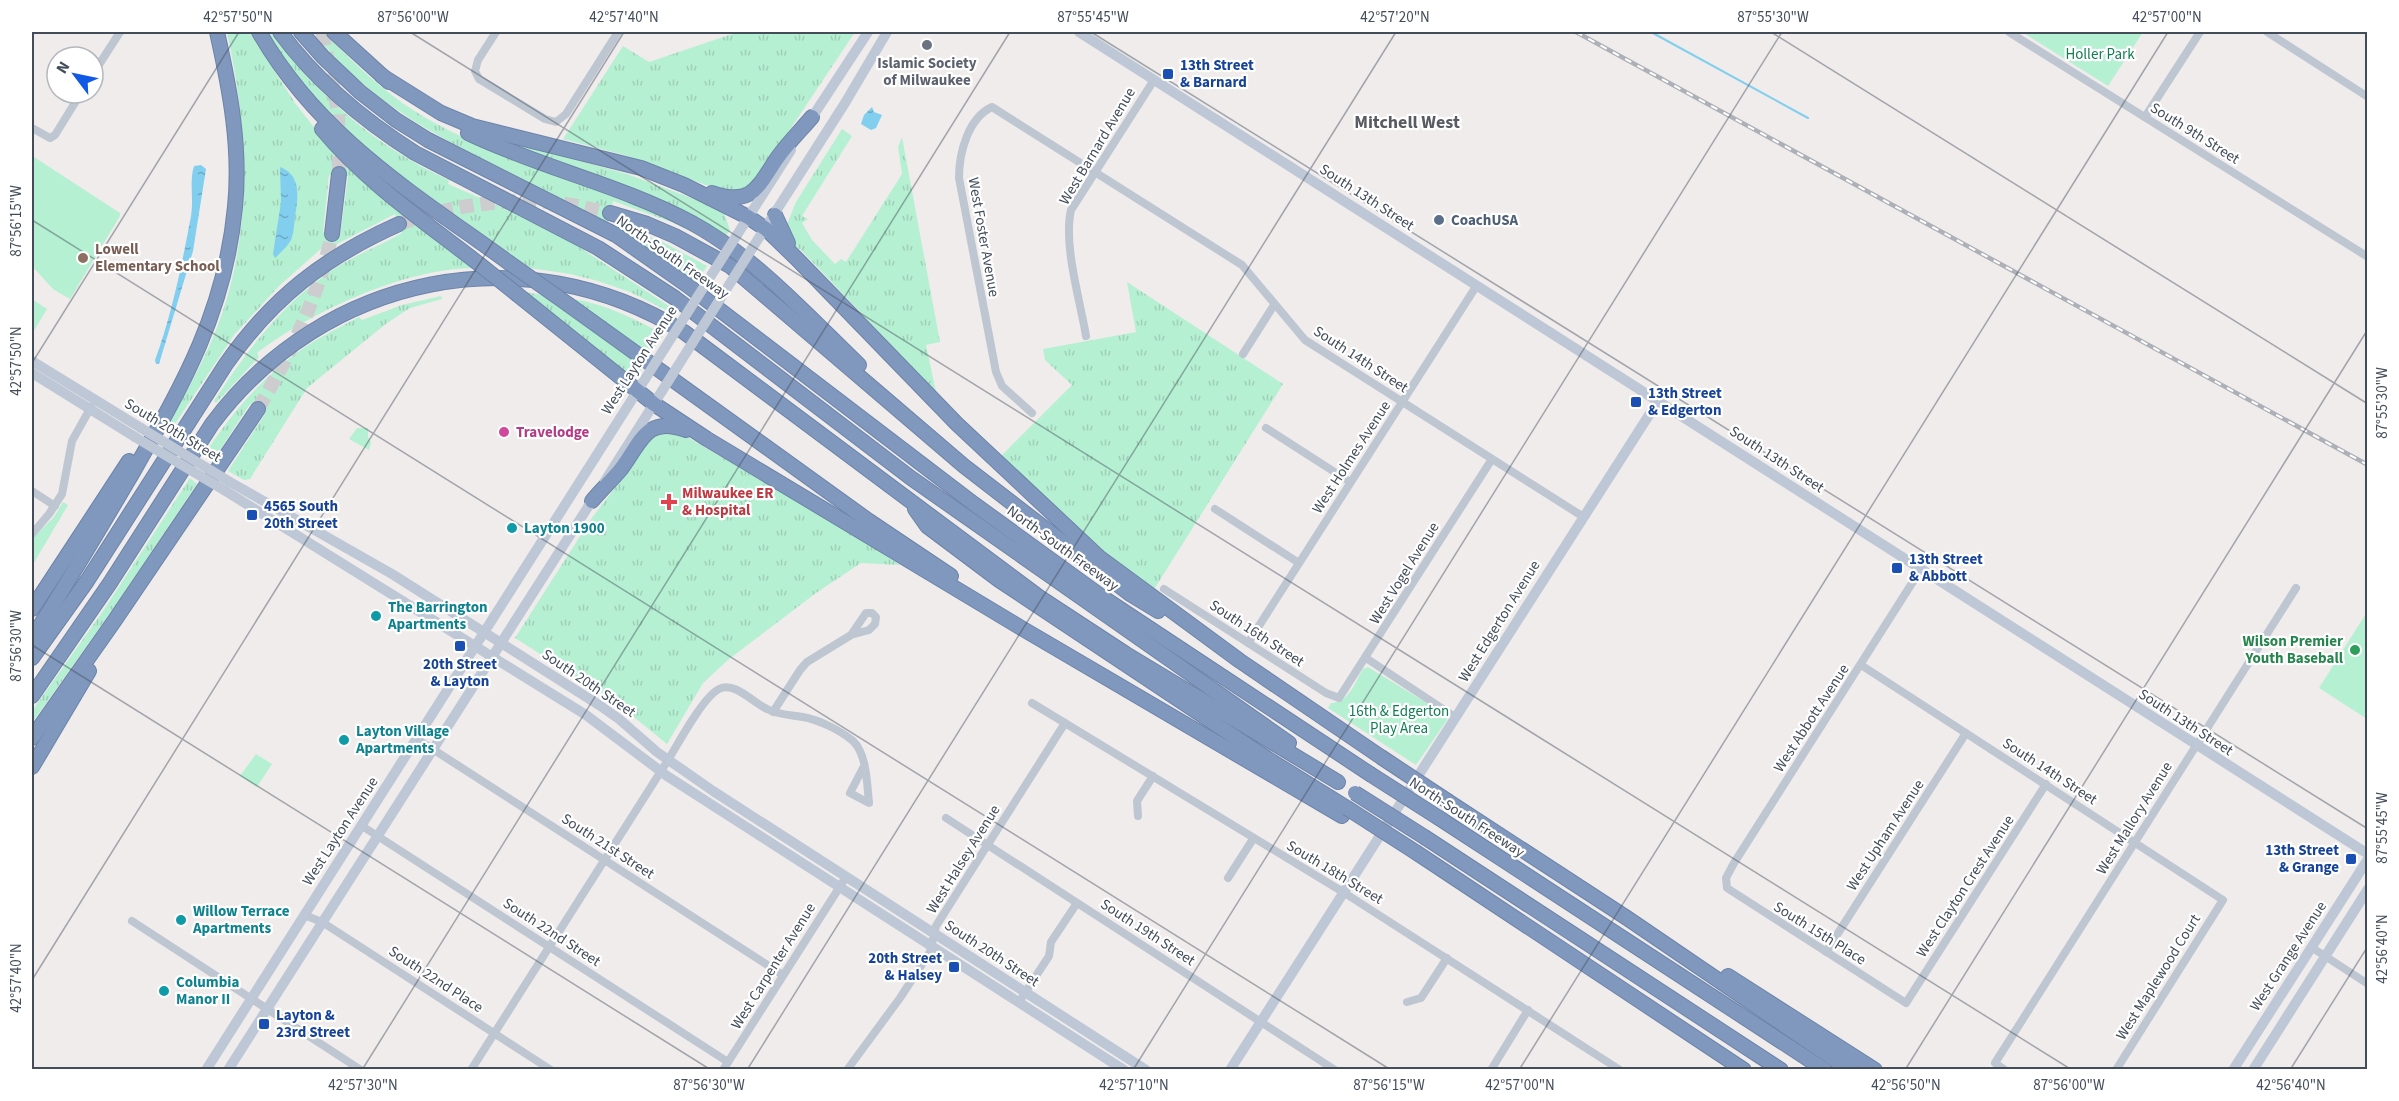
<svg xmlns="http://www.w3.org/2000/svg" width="2399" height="1101" viewBox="0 0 2399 1101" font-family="'Source Sans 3',sans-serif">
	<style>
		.grass { fill: url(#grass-tufts); fill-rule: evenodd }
		.park { fill: #b6f0d2 }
		.water { fill: url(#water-ripples) }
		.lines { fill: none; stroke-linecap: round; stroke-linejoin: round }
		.stream { stroke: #81ceef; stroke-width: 2 }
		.highway-tunnel { stroke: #cdccce; stroke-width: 14; stroke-dasharray: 14 7; stroke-linecap: butt }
		.highway-casing { stroke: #6c83a9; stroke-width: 16 }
		.street { stroke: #bec6d2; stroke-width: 8 }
		.secondary { stroke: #bdc7d6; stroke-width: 10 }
		.highway { stroke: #8098be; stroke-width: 14 }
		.rail-casing { stroke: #adb0b7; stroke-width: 4.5 }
		.rail { stroke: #fff; stroke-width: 2; stroke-dasharray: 7; stroke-linecap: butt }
		.highway-bridge-casing { stroke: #6c83a9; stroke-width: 16; stroke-linecap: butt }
		.secondary-bridge { stroke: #bdc7d6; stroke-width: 10 }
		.highway-bridge { stroke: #8098be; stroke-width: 14 }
		.ticks { fill: none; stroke: #434d5a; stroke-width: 1.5; stroke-opacity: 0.45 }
		.worship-dot { fill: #6b7280; stroke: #fff; stroke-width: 2 }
		.transit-dot { fill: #1a4fb4; stroke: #fff; stroke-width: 2 }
		.service-dot { fill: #5c6f8a; stroke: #fff; stroke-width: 2 }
		.education-dot { fill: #8d6e63; stroke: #fff; stroke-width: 2 }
		.hotel-dot { fill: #d1479c; stroke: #fff; stroke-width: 2 }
		.health-dot { fill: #e0444e; stroke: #fff; stroke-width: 2 }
		.culture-dot { fill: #0f9aa8; stroke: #fff; stroke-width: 2 }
		.leisure-dot { fill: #2e9e5b; stroke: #fff; stroke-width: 2 }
		.labels { text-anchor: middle; stroke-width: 4.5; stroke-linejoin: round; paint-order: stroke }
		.park-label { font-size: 15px; fill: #127d51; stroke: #fff }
		.worship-label { font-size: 15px; font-weight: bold; fill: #5b616d; stroke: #fff }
		.transit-label { font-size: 15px; font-weight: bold; fill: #164399; stroke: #fff; text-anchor: start }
		.street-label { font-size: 15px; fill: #434d5a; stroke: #fff }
		.service-label { font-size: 15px; font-weight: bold; fill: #4e5e75; stroke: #fff; text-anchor: start }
		.education-label { font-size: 15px; font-weight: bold; fill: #785e54; stroke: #fff; text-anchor: start }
		.hotel-label { font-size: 15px; font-weight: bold; fill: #b23c85; stroke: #fff; text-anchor: start }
		.health-label { font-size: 15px; font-weight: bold; fill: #be3a42; stroke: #fff; text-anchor: start }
		.culture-label { font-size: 15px; font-weight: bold; fill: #0d838f; stroke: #fff; text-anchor: start }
		.leisure-label { font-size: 15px; font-weight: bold; fill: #27864d; stroke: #fff; text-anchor: end }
		.quarter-label { font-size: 18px; font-weight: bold; fill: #585b61; stroke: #fff }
		.neatline { fill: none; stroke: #434d5a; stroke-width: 2 }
		.ticks-label { font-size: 15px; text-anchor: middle; fill: #434d5a }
	</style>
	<defs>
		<pattern id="grass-tufts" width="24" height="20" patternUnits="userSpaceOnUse" patternTransform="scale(1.5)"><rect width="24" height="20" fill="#b6f0d2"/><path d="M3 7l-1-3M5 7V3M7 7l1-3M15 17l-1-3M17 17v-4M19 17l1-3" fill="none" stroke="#9ecfb7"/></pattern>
		<pattern id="water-ripples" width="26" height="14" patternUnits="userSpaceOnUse" patternTransform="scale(1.5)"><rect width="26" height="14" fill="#81ceef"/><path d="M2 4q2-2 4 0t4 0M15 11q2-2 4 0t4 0" fill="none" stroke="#6ba9c5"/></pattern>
	</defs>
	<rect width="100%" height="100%" fill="#efeceb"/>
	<g class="grass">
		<path d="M 227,32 L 249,32 L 295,103 L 317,131 L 478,268 C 407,267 312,311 257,353 L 259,357 L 216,403 L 214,401 C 248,349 284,301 337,267 C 358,254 381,245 402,233 L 395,214 L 331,247 L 323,247 L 279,286 L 234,335 L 169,433 L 164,430 C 187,392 209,353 223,311 C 253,220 247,124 227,32 ZM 329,175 L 348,176 L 340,236 L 323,232 Z"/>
		<path d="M 265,32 L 270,32 C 316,94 377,148 449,180 L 448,184 L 508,210 L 576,245 L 678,312 L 676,315 L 630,292 L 598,281 L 570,274 L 530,268 L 366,151 L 322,108 L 286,63 Z"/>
		<path d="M 313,32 L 323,32 C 352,61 381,90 416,112 C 496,161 591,183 677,221 L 701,236 L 671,222 L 613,201 L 608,223 L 659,240 L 707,266 L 696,282 C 655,253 613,226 569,203 C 473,152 383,120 313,32 Z"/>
		<path d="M 738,32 L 855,32 L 749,191 L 725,192 L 624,155 L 563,139 L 623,46 L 649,62 Z"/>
		<path d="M 842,129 L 852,136 L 802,216 L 808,219 L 802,223 L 812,240 L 835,264 L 841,259 L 846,262 L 902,174 L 898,147 L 902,137 L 940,342 L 926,345 L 936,392 L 800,249 L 796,249 L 785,229 L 796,202 Z"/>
		<path d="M 495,137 L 627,174 L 713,206 L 724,213 L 730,230 L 725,237 L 494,139 Z"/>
		<path d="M 1127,282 L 1283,384 L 1153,591 C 1097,554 1048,505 999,458 L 1072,385 L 1045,360 L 1043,349 L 1136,332 Z"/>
		<path d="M 525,292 L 542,295 L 643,367 L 638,374 L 628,374 Z"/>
		<path d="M 441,296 L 442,299 L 410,308 L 387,323 L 307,388 L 250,479 L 244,480 L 228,471 L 265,414 L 250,404 L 214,459 L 213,460 L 204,455 C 230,415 262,377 302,349 C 320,337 340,327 359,317 L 362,320 L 402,305 Z"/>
		<path d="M 573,299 C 606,304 634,319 664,334 L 649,356 Z"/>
		<path d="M 660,429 L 684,435 L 851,533 L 900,565 L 861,563 L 816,593 L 729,659 L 703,683 L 667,744 L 614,701 L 515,638 L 591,519 L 627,472 L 651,435 Z"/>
		<path d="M 190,478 L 197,484 L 120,599 L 32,723 L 32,711 L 103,611 Z"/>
	</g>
	<g class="park">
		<path d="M 2022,32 L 2143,32 L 2108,86 Z"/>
		<path d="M 34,157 L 120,213 L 120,216 L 70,299 L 53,289 L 32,266 L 32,161 Z"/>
		<path d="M 32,299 L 47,309 L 32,334 Z"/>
		<path d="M 357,428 L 368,428 L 368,437 L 371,442 L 369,450 L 349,439 Z"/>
		<path d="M 63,502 L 68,505 L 32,566 L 32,539 L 54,517 Z"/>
		<path d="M 2367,612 L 2368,719 L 2367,719 L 2319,688 Z"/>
		<path d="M 1368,667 L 1446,715 L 1447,720 L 1416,765 L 1328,708 L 1331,703 C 1349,703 1355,682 1363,669 Z"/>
		<path d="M 256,754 L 272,764 L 257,787 L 240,776 Z"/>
	</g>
	<g class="water">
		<path d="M 872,107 L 874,112 L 882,115 L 876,128 L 871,130 L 861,124 L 864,115 Z"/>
		<path d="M 201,165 L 206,169 L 193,251 L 159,364 L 156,364 L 155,360 C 172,314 182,264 191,216 C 194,199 189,182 194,166 Z"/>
		<path d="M 280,167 C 302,175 298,199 295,216 C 294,224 294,233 291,240 C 287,247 281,252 275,258 L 273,254 L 281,202 Z"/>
	</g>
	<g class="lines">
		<path class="stream" d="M 1651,32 L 1808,118"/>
		<g class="highway-tunnel">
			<path d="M 322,32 L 338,111 L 339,174"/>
			<path d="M 399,224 C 449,206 507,197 560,203 C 576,205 593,210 610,213"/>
			<path d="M 258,409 C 291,353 318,298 332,234"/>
		</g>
		<defs>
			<g id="highway">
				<path d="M 259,32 C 319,137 413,193 508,262"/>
				<path d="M 280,32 C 316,81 363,120 415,153 L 598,248 L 675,298 L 911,478 L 1289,743"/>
				<path d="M 301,32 L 323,57 L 360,92 L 396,120 L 428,140 L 616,235 L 687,285 L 974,504 L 1102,597 L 1370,774"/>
				<path d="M 334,32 L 389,82"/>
				<path d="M 382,76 L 441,113 L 472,126 L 641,168 L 684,185 L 748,217 L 766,229 L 796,258 L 957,424 L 1100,558 L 1240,661 L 1381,757"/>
				<path d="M 322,129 C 366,182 425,222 479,264"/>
				<path d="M 468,133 C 541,168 621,185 692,223 C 756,258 807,315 859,365"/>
				<path d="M 712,193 C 753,207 758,186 778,157 C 788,143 801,130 812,117"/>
				<path d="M 610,213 L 647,224 L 675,236 L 730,266 L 964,466 L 1130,594 L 1158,611"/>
				<path d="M 775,215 L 788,243"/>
				<path d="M 332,234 L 339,174"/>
				<path d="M 518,295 L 654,404 L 707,439 L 1023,629 L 1342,816"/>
				<path d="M 569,305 L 869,521 L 951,576"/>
				<path d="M 592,501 C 601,490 612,480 621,469 C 641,443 645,415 686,430"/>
				<path d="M 915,509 L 927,526 L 999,580 L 1268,759 L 1347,808"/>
				<path d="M 32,609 L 129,461"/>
				<path d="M 32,638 C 66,586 97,533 129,479 C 181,388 225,314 235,207 C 241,147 230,90 217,32"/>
				<path d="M 32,658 L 87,581 L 226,364 C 273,297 325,257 399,224"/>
				<path d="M 32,696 L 110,583 L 212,424 C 324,274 525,233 684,332 L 1039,597 L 1126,654 L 1338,782"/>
				<path d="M 32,738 L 115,620 L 258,409"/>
				<path d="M 32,767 L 89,671"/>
				<path d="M 1449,802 L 1627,918 L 1850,1070"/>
				<path d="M 1439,818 L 1825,1070"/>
				<path d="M 1426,838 L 1781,1070"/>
				<path d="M 1417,853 L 1744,1070"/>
				<path d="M 1728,976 L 1875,1070"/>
			</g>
		</defs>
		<use href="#highway" class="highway-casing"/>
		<g class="street">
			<path d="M 496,32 L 478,60 L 475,71 L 479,79 L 545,119 L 556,122 L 566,114 L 618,32"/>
			<path d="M 2009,32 L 2368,257"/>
			<path d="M 2267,32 L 2368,97"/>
			<path d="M 93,74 L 120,32"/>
			<path d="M 2145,117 L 2200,32"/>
			<path d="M 32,128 L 50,138 L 55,135 L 81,93"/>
			<path d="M 1086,336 C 1080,300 1063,244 1071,210 L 1154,80"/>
			<path d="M 1243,354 L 1274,305"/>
			<path d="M 1032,413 L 1002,386 L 996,372 L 959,178 C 959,153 968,118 992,107 L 1242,265 L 1305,340 L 1582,516"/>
			<path d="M 1266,428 L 1350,482"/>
			<path d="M 32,491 L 55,506"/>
			<path d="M 1215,509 L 1299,563"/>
			<path d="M 32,534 L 49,514 L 62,494 L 72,441 L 91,407"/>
			<path d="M 1921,569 L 1734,863 L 1726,878 L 1727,888 L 1906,1003 L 2046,784"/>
			<path d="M 1164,589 L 1326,693 L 1339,698 L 1492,459"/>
			<path d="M 1248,643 L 1477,285"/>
			<path d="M 1366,658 L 1455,717"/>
			<path d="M 1861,665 L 2223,900 L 2116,1070"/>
			<path d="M 1032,703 L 1343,892 L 1620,1070"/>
			<path d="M 773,712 L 800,670 L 807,662 L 851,635 L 869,630 L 875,624 L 876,617 L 872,613 L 866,613 L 851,635"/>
			<path d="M 417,739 L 783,975"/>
			<path d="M 1138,816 L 1137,801 L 1153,776"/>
			<path d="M 946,818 L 1335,1070"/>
			<path d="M 362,826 L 728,1062"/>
			<path d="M 1228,878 L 1253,839"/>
			<path d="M 304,915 L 322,922 L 551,1070"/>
			<path d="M 132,921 L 361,1070"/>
			<path d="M 2311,947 L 2368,984"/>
			<path d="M 1826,952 L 1966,733"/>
			<path d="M 1019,1002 L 1049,956 L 1051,942 L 1077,903"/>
			<path d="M 1407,1002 L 1421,998 L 1447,958"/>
			<path d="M 471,1070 L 668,760 C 678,744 703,697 719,689 C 735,681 753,703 767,709 C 779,715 791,715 803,717 C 819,720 840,730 853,741 C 867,754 867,785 869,803 L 850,793 L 864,766"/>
			<path d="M 723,1070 L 846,877"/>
			<path d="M 847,1070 L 900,998 L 930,952 L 936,926 L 1065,723"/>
			<path d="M 1491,1070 L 1528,1010"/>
			<path d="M 2005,1070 L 1995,1063 L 2296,588"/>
		</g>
		<g class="secondary">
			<path d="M 1079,32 L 2368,854"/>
			<path d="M 809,122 L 868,32"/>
			<path d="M 737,235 L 791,150"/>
			<path d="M 753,247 L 845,103 L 887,32"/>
			<path d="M 32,361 L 141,428"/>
			<path d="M 32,373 L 135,437"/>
			<path d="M 605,481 L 662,391"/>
			<path d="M 230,482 L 392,574 L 599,705 L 619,719 L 657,752 L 713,791 L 1146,1070"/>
			<path d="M 224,490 L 586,715 L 667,776 L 1124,1070"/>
			<path d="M 206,1070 L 645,379"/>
			<path d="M 228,1070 L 595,496"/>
			<path d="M 1230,1070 L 1658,401"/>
			<path d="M 2233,1070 L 2368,859"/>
			<path d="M 2253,1070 L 2368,889"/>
		</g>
		<use href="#highway" class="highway"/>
		<defs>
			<path id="rail" d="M 1576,32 L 2368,465"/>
		</defs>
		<use href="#rail" class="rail-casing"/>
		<use href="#rail" class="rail"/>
		<defs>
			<g id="highway-bridge">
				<path d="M 508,262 L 569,305"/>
				<path d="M 479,264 L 518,295"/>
				<path d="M 1381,757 L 1449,802"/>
				<path d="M 1370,774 L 1439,818"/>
				<path d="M 1355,793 L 1426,838"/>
				<path d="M 1347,808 L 1417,853"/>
			</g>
		</defs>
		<use href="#highway-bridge" class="highway-bridge-casing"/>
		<g class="secondary-bridge">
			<path d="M 645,379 L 737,235"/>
			<path d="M 662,391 L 753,247"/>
			<path d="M 141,428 L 230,482"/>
			<path d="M 135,437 L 224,490"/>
		</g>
		<use href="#highway-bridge" class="highway-bridge"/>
	</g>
	<path class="ticks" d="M 410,32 L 2072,1070M 1091,32 L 2368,829M 1771,32 L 2368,404M 32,220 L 1391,1070M 32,363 L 239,32M 32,645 L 711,1070M 32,980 L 624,32M 362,1070 L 1010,32M 747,1070 L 1396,32M 1133,1070 L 1782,32M 1519,1070 L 2168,32M 1905,1070 L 2368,329M 2290,1070 L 2368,946"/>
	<circle class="worship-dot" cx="927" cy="45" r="6"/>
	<g class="transit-dot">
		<rect x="1162" y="68" width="12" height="12" rx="3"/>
		<rect x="1630" y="396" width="12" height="12" rx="3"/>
		<rect x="246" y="509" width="12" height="12" rx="3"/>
		<rect x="1891" y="562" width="12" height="12" rx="3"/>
		<rect x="454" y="640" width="12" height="12" rx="3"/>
		<rect x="2345" y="853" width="12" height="12" rx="3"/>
		<rect x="948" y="961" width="12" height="12" rx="3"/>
		<rect x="258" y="1018" width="12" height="12" rx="3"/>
	</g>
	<circle class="service-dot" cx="1439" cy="220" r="6"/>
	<circle class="education-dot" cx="83" cy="258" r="6"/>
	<circle class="hotel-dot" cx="504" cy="432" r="6"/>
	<path class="health-dot" d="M666 493h6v6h6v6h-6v6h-6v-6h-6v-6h6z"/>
	<g class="culture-dot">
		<circle cx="512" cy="528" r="6"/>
		<circle cx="376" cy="616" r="6"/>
		<circle cx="344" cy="740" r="6"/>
		<circle cx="181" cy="920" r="6"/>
		<circle cx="164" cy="991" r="6"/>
	</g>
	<circle class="leisure-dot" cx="2355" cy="650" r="6"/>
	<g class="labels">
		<g class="park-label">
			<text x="2100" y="59">Holler Park</text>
			<text x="1399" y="716">16th &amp; Edgerton<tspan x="1399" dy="17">Play Area</tspan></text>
		</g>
		<g class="worship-label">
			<text x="927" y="68">Islamic Society<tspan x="927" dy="17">of Milwaukee</tspan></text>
		</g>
		<g class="transit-label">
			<text x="1180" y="70">13th Street<tspan x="1180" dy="17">&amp; Barnard</tspan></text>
			<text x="1648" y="398">13th Street<tspan x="1648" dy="17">&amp; Edgerton</tspan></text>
			<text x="264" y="511">4565 South<tspan x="264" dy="17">20th Street</tspan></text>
			<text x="1909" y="564">13th Street<tspan x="1909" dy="17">&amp; Abbott</tspan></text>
			<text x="460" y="669" text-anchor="middle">20th Street<tspan x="460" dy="17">&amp; Layton</tspan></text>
			<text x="2339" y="855" text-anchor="end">13th Street<tspan x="2339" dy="17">&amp; Grange</tspan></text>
			<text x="942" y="963" text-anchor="end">20th Street<tspan x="942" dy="17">&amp; Halsey</tspan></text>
			<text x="276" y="1020">Layton &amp;<tspan x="276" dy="17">23rd Street</tspan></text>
		</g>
		<g class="street-label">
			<text transform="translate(2195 133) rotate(32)" y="5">South 9th Street</text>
			<text transform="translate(1097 146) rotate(-59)" y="5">West Barnard Avenue</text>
			<text transform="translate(1367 197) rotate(33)" y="5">South 13th Street</text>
			<text transform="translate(984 237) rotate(80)" y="5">West Foster Avenue</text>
			<text transform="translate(673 257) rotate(35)" y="5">North-South Freeway</text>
			<text transform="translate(1361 359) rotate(33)" y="5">South 14th Street</text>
			<text transform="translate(639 360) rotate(-57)" y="5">West Layton Avenue</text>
			<text transform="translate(173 430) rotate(31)" y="5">South 20th Street</text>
			<text transform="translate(1351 457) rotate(-57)" y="5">West Holmes Avenue</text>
			<text transform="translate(1777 459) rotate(33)" y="5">South 13th Street</text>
			<text transform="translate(1063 548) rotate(36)" y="5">North-South Freeway</text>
			<text transform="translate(1404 573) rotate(-58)" y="5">West Vogel Avenue</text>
			<text transform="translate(1499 621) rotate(-58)" y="5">West Edgerton Avenue</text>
			<text transform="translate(1257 633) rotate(33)" y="5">South 16th Street</text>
			<text transform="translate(589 683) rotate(34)" y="5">South 20th Street</text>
			<text transform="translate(1811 718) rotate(-57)" y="5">West Abbott Avenue</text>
			<text transform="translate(2186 722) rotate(33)" y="5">South 13th Street</text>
			<text transform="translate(2050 771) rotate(33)" y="5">South 14th Street</text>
			<text transform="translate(1467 817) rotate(33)" y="5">North-South Freeway</text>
			<text transform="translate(2134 818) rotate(-58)" y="5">West Mallory Avenue</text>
			<text transform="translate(340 831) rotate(-57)" y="5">West Layton Avenue</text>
			<text transform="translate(1885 835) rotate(-57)" y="5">West Upham Avenue</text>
			<text transform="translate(608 846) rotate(33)" y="5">South 21st Street</text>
			<text transform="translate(963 859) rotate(-58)" y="5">West Halsey Avenue</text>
			<text transform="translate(1335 872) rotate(31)" y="5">South 18th Street</text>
			<text transform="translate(1965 886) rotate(-57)" y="5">West Clayton Crest Avenue</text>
			<text transform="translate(552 932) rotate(33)" y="5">South 22nd Street</text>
			<text transform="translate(1148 932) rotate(33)" y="5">South 19th Street</text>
			<text transform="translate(1820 933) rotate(32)" y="5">South 15th Place</text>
			<text transform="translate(992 953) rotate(33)" y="5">South 20th Street</text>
			<text transform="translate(2288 956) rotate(-57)" y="5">West Grange Avenue</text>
			<text transform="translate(773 966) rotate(-58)" y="5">West Carpenter Avenue</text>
			<text transform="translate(2158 977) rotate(-58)" y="5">West Maplewood Court</text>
			<text transform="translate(436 979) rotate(33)" y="5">South 22nd Place</text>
		</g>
		<g class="service-label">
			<text x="1451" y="225">CoachUSA</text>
		</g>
		<g class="education-label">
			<text x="95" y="254">Lowell<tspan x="95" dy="17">Elementary School</tspan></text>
		</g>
		<g class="hotel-label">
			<text x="516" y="437">Travelodge</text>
		</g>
		<g class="health-label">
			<text x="682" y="498">Milwaukee ER<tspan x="682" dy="17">&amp; Hospital</tspan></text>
		</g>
		<g class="culture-label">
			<text x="524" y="533">Layton 1900</text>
			<text x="388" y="612">The Barrington<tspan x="388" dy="17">Apartments</tspan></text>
			<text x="356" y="736">Layton Village<tspan x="356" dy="17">Apartments</tspan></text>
			<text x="193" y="916">Willow Terrace<tspan x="193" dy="17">Apartments</tspan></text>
			<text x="176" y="987">Columbia<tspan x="176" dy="17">Manor II</tspan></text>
		</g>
		<g class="leisure-label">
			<text x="2343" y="646">Wilson Premier<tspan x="2343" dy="17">Youth Baseball</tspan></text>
		</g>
		<g class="quarter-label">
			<text x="1407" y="128">Mitchell West</text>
		</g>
	</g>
	<rect width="2399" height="1101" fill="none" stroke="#ffffff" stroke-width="66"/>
	<g transform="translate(75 75) rotate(302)"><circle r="28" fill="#ffffff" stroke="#b4b8bd" stroke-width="1.5"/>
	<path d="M0-4.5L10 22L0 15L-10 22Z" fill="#1059e4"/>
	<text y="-9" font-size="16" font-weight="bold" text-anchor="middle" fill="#434d5a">N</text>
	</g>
	<rect x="33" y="33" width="2333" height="1035" class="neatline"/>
	<g class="ticks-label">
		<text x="238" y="22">42°57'50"N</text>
		<text x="413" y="22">87°56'00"W</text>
		<text x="624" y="22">42°57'40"N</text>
		<text x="1093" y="22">87°55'45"W</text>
		<text x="1395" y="22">42°57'20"N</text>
		<text x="1773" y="22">87°55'30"W</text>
		<text x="2167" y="22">42°57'00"N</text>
		<text transform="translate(16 221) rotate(-90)" y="5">87°56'15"W</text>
		<text transform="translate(16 361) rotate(-90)" y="5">42°57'50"N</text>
		<text transform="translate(2382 403) rotate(-90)" y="5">87°55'30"W</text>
		<text transform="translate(16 646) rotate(-90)" y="5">87°56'30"W</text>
		<text transform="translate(2382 828) rotate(-90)" y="5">87°55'45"W</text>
		<text transform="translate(2382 949) rotate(-90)" y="5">42°56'40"N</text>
		<text transform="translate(16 978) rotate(-90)" y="5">42°57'40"N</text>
		<text x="363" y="1090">42°57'30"N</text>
		<text x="709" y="1090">87°56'30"W</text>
		<text x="1134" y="1090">42°57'10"N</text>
		<text x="1389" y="1090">87°56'15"W</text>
		<text x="1520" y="1090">42°57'00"N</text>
		<text x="1906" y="1090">42°56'50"N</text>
		<text x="2069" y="1090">87°56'00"W</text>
		<text x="2291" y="1090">42°56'40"N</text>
	</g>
</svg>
